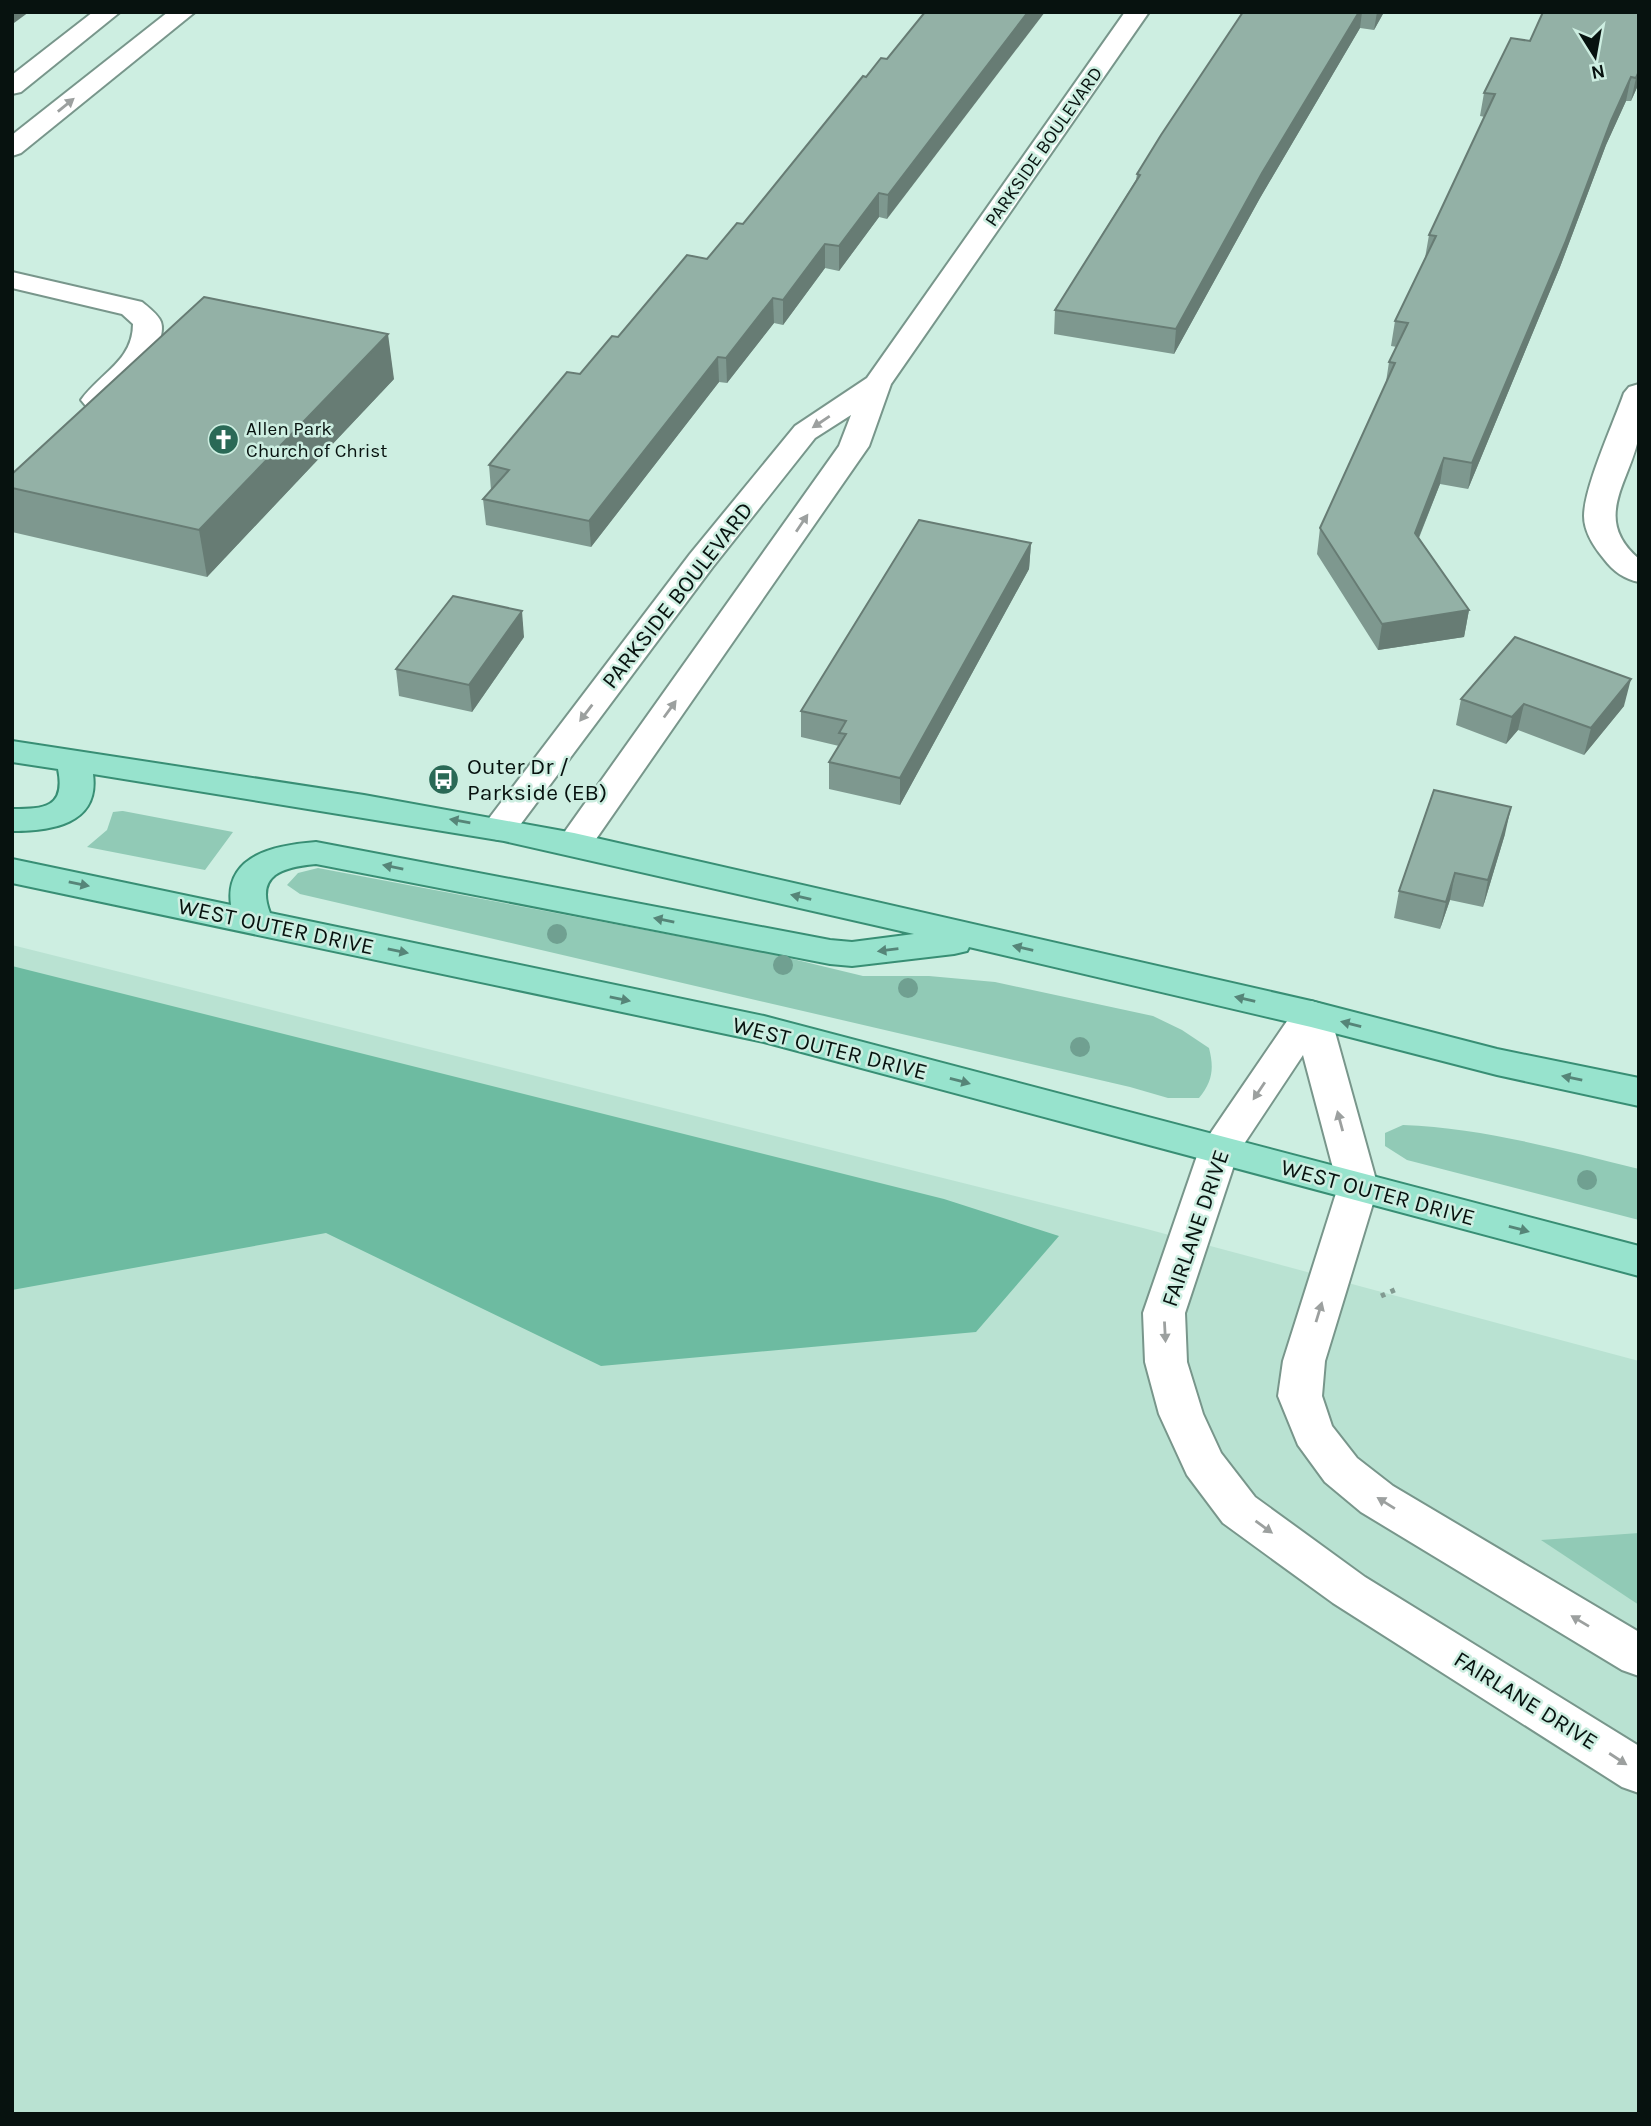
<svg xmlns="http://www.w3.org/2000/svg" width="1651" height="2126" viewBox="0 0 1651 2126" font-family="Karla,sans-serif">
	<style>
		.built { fill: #b9e2d2 }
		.green { fill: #91cab6 }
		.forest { fill: #6dbba1 }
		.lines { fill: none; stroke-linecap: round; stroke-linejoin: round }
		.minor-casing { stroke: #78968b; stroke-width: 4 }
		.major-casing { stroke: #388e74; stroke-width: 4 }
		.path { stroke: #829a91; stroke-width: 5; stroke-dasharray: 4.5 6; stroke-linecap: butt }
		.minor { fill: #fff; fill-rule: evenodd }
		.major { fill: #97e3cd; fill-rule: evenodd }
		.tree { fill: #70a091 }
		.wall { fill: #7e988f }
		.shaded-wall { fill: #677c74 }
		.building { fill: #93b1a6; stroke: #677c74; stroke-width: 2 }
		.oneway { fill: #9ca09f }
		.oneway2 { fill: #568578 }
		.labels { text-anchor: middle; stroke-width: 5; stroke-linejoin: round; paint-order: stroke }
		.far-street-label { font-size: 19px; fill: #07120f; stroke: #cdeee1 }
		.far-poi-label { font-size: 19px; fill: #07120f; stroke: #cdeee1; text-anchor: start }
		.street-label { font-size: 23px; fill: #07120f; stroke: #cdeee1 }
		.poi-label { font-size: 23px; fill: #07120f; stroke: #cdeee1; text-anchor: start }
	</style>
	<rect width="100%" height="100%" fill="#cdeee1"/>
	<path class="built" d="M 12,945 L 1143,1228 L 1639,1361 L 1639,2114 L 12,2114 Z"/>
	<g class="green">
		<path d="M 122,811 L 123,811 L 233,832 L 205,870 L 87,847 L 107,830 L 113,812 Z"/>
		<path d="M 318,868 L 772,954 L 863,976 L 929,976 L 995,982 L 1153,1016 L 1182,1030 L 1209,1048 C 1214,1068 1213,1081 1199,1098 L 1168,1098 L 1130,1087 L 300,894 L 287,885 L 298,873 Z"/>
		<path d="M 1403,1125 C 1483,1128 1562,1150 1639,1169 L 1639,1220 L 1407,1160 L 1385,1146 L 1385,1133 Z"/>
		<path d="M 1639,1533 L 1639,1605 L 1541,1540 Z"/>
	</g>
	<path class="forest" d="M 12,966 L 944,1199 L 1059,1236 L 976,1332 L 601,1366 L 326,1233 L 12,1290 Z"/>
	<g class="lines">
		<defs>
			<g id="minor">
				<path d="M 93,12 L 120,12 L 21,92 L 12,94 L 12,75 Z"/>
				<path d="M 168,12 L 195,12 L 21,153 L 12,156 L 12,135 Z"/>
				<path d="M 1125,12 L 1149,12 L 891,384 L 869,446 L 587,852 L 574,855 L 561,852 L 556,844 L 839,446 L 851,415 L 815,438 L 712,568 L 511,837 L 499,840 L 487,837 L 481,829 L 487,821 L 690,554 L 795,426 L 867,378 Z"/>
				<path d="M 12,272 L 142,302 C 148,307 158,314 161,322 C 169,345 126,394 107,406 C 100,410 93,408 86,406 L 81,400 C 100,373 133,361 133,324 L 122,314 L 12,288 Z"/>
				<path d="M 1639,384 C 1639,400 1641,418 1639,434 C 1632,480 1590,518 1639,559 L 1639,582 C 1624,579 1613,571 1604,559 C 1594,547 1584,532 1584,516 C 1584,487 1614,422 1624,393 L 1629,387 Z"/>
				<path d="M 1311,1001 L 1324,1005 L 1330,1014 L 1378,1187 L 1325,1361 L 1322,1396 L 1332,1426 L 1357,1458 L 1393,1486 L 1639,1632 L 1639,1676 L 1622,1670 L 1361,1512 L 1325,1482 L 1298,1445 L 1278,1396 L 1283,1361 L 1338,1187 L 1303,1055 L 1238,1153 L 1185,1313 L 1187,1362 L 1203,1414 L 1221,1453 L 1255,1497 L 1365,1577 L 1639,1746 L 1639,1793 L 1622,1787 L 1333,1603 L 1223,1523 L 1187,1475 L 1159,1414 L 1145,1362 L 1143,1313 L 1199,1150 L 1298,1005 Z"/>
			</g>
			<path id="major" d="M 12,741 L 364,795 L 574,833 L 1311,1001 L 1497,1049 L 1639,1078 L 1639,1106 L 1497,1075 L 1311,1027 L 969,947 L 967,951 L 954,954 L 852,966 L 830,964 L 316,864 C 284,867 255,874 270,913 L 764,1016 L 1639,1246 L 1639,1276 L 764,1042 L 12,883 L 12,859 L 231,905 C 224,854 277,845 316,842 L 830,940 L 852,942 L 914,934 L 504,841 L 93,774 C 100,825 50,831 12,831 L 12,809 C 44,809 66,808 58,769 L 12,762 Z"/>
		</defs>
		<use href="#minor" class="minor-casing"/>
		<use href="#major" class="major-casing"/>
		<path class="path" d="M 1381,1296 L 1399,1288"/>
		<use href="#minor" class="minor"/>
		<use href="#major" class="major"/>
	</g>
	<g class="tree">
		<circle cx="557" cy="934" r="10"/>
		<circle cx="783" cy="965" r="10"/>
		<circle cx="908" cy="988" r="10"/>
		<circle cx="1080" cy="1047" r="10"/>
		<circle cx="1587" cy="1180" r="10"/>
	</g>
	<g class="wall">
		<path d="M 925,12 L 887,219 L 879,217 L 839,271 L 825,268 L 783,325 L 774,323 L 727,383 L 719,382 L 591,547 L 486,525 L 483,499 L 491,490 L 489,465 L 618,337 L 707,259 L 743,224 L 866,77 L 887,59 Z"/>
		<path d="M 1243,12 L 1384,12 L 1374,30 L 1360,28 L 1260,198 L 1174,354 L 1054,334 L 1055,310 L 1136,180 L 1137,174 Z"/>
		<path d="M 1639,12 L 1639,83 L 1631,101 L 1626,101 L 1606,145 L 1560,267 L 1468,489 L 1440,484 L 1419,538 L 1469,610 L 1464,637 L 1378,650 L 1317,554 L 1320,528 L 1386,382 L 1389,362 L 1397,347 L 1391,346 L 1395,321 L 1425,258 L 1429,235 L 1485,117 L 1480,116 L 1484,93 L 1530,41 Z"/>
		<path d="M 394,379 L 207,577 L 12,532 L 12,474 Z"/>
		<path d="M 1031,543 L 1029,569 L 900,805 L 829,789 L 829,762 L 839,746 L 801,737 L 801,711 Z"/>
		<path d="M 524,637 L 472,712 L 399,696 L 396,669 Z"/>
		<path d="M 1461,699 L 1624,706 L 1584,755 L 1518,730 L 1506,744 L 1456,725 Z"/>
		<path d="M 1505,834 L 1483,907 L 1450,900 L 1440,929 L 1394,918 L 1399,891 Z"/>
	</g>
	<g class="shaded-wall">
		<path d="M 12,12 L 29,12 L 14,23 Z"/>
		<path d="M 1028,12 L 1045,12 L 887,219 L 888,195 Z"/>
		<path d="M 1359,12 L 1362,12 L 1360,28 L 1260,198 L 1174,354 L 1176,329 L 1262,173 Z"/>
		<path d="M 1377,12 L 1384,12 L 1374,30 Z"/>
		<path d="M 1639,71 L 1639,83 L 1631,101 L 1636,78 Z"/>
		<path d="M 1631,77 L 1626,101 L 1606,145 L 1560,267 L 1468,489 L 1472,463 L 1611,121 Z"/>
		<path d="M 879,193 L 879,217 L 839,271 L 839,246 Z"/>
		<path d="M 825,244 L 825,268 L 783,325 L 783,300 Z"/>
		<path d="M 773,298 L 774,323 L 727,383 L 726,358 Z"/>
		<path d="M 388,334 L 394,379 L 207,577 L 199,530 Z"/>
		<path d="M 718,357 L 719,382 L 591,547 L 589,521 Z"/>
		<path d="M 1444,458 L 1440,484 L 1410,559 L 1415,533 Z"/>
		<path d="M 1031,543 L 1029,569 L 900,805 L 900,778 Z"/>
		<path d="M 1469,610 L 1464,637 L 1378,650 L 1382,624 Z"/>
		<path d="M 522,611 L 524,637 L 472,712 L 469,685 Z"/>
		<path d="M 1631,679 L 1624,706 L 1584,755 L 1591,728 Z"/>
		<path d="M 1524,704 L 1518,730 L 1506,744 L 1512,717 Z"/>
		<path d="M 1511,807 L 1505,834 L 1483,907 L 1488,880 Z"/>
		<path d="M 1455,873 L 1450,900 L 1440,929 L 1446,902 Z"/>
	</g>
	<g class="building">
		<path d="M 925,12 L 1028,12 L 888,195 L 879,193 L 839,246 L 825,244 L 783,300 L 773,298 L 726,358 L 718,357 L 589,521 L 483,499 L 509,470 L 489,465 L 567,372 L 580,374 L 612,336 L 618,337 L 687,255 L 707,259 L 737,223 L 743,224 L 863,76 L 866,77 L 881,58 L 887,59 Z"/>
		<path d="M 1243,12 L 1359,12 L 1262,173 L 1176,329 L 1055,310 L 1140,175 L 1137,174 L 1161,135 Z"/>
		<path d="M 1543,12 L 1639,12 L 1639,71 L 1636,78 L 1631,77 L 1611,121 L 1565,243 L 1472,463 L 1444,458 L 1415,533 L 1469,610 L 1382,624 L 1320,528 L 1395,363 L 1389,362 L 1408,323 L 1395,321 L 1436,236 L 1429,235 L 1495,94 L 1484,93 L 1511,38 L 1530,41 Z"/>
		<path d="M 204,297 L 388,334 L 199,530 L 12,488 L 12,474 Z"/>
		<path d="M 919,520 L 1031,543 L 900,778 L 829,762 L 846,734 L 839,733 L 846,721 L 801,711 Z"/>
		<path d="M 453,596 L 522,611 L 469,685 L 396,669 Z"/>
		<path d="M 1515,637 L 1631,679 L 1591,728 L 1524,704 L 1512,717 L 1461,699 Z"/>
		<path d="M 1434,790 L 1511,807 L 1488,880 L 1455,873 L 1446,902 L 1399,891 Z"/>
	</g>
	<defs><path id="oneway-solid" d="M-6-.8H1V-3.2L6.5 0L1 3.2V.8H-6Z" transform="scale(1.75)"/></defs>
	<g class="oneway">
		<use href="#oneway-solid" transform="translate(66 105) rotate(-39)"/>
		<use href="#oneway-solid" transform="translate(821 422) rotate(146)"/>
		<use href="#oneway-solid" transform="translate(802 523) rotate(-56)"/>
		<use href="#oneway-solid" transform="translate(670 709) rotate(-54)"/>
		<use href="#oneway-solid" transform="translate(586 713) rotate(127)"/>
		<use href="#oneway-solid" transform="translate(1259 1091) rotate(124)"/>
		<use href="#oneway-solid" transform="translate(1340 1121) rotate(-105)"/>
		<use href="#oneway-solid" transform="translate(1319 1312) rotate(-73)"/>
		<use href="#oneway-solid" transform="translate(1165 1332) rotate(87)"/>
		<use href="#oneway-solid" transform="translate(1386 1503) rotate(-148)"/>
		<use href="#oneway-solid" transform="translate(1264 1527) rotate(36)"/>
		<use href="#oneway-solid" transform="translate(1580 1621) rotate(-149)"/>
		<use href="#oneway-solid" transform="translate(1618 1759) rotate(33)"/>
	</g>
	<g class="oneway2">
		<use href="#oneway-solid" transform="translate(460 821) rotate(-170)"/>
		<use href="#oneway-solid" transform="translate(393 867) rotate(-169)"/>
		<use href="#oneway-solid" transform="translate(79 884) rotate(12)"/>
		<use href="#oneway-solid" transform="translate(801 897) rotate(-167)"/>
		<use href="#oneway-solid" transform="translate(664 920) rotate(-169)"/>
		<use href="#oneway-solid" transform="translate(1023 948) rotate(-167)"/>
		<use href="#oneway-solid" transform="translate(888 950) rotate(173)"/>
		<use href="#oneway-solid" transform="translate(398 951) rotate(12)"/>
		<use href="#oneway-solid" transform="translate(620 999) rotate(12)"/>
		<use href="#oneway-solid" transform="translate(1245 999) rotate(-167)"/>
		<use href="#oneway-solid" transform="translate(1351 1024) rotate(-166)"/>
		<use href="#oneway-solid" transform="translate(1572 1078) rotate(-168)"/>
		<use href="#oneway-solid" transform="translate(960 1081) rotate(15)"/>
		<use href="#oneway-solid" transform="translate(1519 1229) rotate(15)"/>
	</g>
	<defs>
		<symbol id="church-disc" viewBox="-11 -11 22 22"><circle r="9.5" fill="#2a6956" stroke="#cdeee1"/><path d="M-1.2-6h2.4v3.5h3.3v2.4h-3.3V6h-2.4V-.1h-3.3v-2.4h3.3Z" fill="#fff"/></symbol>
		<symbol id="bus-disc" viewBox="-11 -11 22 22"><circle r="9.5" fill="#2a6956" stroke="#cdeee1"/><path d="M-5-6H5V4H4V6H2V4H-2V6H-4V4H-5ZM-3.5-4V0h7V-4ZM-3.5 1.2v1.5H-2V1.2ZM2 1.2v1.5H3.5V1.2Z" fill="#fff"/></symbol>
	</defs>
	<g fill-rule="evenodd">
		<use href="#church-disc" x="206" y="422" width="35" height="35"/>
		<use href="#bus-disc" x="426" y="762" width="35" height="35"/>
	</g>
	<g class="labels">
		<g class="far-street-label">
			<text transform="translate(1043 146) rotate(-55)" y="7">PARKSIDE BOULEVARD</text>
		</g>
		<g class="far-poi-label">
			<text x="246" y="435">Allen Park<tspan x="246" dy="22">Church of Christ</tspan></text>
		</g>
		<g class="street-label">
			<text transform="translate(677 595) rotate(-52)" y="8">PARKSIDE BOULEVARD</text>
			<text transform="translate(276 926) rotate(12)" y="8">WEST OUTER DRIVE</text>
			<text transform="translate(830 1048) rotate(14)" y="8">WEST OUTER DRIVE</text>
			<text transform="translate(1378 1192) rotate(15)" y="8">WEST OUTER DRIVE</text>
			<text transform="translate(1195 1228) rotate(-71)" y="8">FAIRLANE DRIVE</text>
			<text transform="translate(1526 1700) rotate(32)" y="8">FAIRLANE DRIVE</text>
		</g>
		<g class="poi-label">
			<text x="467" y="774">Outer Dr /<tspan x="467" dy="26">Parkside (EB)</tspan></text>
		</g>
	</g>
	<rect width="1651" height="2126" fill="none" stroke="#07120f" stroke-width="28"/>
	<g transform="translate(1595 56) rotate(169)" stroke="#cdeee1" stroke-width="5" paint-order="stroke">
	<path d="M0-5L12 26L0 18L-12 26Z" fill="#07120f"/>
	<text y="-10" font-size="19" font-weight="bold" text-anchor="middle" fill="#07120f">N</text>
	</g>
</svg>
